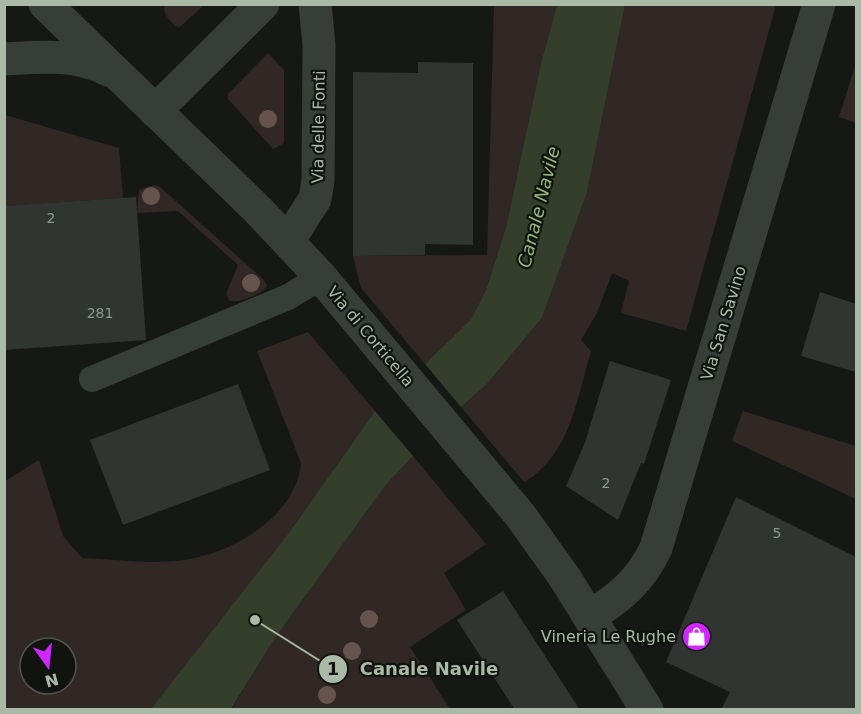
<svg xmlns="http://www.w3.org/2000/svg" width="861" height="714" viewBox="0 0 861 714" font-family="'DejaVu Sans',sans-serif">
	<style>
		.green { fill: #312825; fill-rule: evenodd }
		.water { fill: #333e2b }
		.building { fill: #313531 }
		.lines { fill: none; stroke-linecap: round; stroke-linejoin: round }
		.lane { stroke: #373e37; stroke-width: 26 }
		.street { stroke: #373e37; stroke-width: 33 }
		.tree { fill: #66534e }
		.labels { text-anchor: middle; stroke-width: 4.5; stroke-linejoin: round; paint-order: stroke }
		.number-label { font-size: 14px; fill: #8c998a }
		.street-label { font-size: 16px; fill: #aabaa7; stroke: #111311 }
		.poi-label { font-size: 16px; fill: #aabaa7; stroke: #111311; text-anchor: end }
		.water-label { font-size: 18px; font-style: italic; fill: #93b87a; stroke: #111311 }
		.leader { fill: none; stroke: #aabaa7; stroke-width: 2 }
		.callout-dot { fill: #aabaa7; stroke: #111311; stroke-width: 2 }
		.mark-label { font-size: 18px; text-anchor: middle; font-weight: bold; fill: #111 }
		.callout-label { font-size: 18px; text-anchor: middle; font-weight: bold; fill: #aabaa7; stroke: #111311; stroke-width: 4.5; stroke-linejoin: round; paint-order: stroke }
	</style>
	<rect width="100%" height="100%" fill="#161816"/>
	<g class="green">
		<path d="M 169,4 L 204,4 L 204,5 L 180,27 C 173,26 164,15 164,7 Z"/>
		<path d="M 494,5 L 557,5 L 541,63 L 506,227 L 486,290 L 471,319 L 425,364 L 361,288 L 353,256 L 487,255 Z"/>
		<path d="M 625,5 L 776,5 L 686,331 L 621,313 L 629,281 L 612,273 L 597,313 L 581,340 L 591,351 C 577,398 570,456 524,482 L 461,407 L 487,384 L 542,318 L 587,191 Z"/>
		<path d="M 268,53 L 284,70 L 284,143 L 273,149 L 228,99 L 228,94 Z"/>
		<path d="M 856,63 L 856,123 L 839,117 Z"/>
		<path d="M 5,115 L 119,148 L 123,198 L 5,206 Z"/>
		<path d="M 154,185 L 160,187 L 264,280 L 267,286 C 261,295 240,303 230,301 L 226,294 L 238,265 L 178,211 L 137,213 L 139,190 Z"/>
		<path d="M 308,332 L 375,411 L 288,534 L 168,691 L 151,709 L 5,710 L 5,481 L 39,460 L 63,536 L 82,558 C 116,559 150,565 184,560 C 234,553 296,516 301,463 L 257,351 ZM 30,648 L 66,648 L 66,684 L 30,684 Z"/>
		<path d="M 743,411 L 856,446 L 856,499 L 732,441 Z"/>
		<path d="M 413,456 L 486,544 L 444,573 L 466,610 L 410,647 L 450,709 L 231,710 L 275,638 L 385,486 Z"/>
	</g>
	<g class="water">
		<path d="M 557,5 L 625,5 L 587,192 L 542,318 L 487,384 L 461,407 L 425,364 L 471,319 L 486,290 L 506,227 L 541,63 Z"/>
		<path d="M 375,411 L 413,456 L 385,486 L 275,638 L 231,709 L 151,709 L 288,534 Z"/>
	</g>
	<g class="building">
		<path d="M 418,62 L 473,63 L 473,245 L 425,244 L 425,255 L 353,256 L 353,72 L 418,73 Z"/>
		<path d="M 136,197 L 146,340 L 4,350 L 4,206 Z"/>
		<path d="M 820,292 L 856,304 L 856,372 L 801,356 Z"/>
		<path d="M 610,361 L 671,380 L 644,464 L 641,463 L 618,520 L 566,486 L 584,445 Z"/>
		<path d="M 238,384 L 270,470 L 123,525 L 90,440 Z"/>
		<path d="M 736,497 L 856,557 L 856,710 L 721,710 L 730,692 L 666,662 Z"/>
		<path d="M 503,591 L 580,710 L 515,710 L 457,620 Z"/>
	</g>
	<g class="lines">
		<path class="lane" d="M 92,379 L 288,297 L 321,277"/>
		<g class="street">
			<path d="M 45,4 L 258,210 L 321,277 L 520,515 L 565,578 L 647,710"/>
			<path d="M 4,59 C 40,57 76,53 108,70"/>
			<path d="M 155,111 L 263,4"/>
			<path d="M 288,241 L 315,199 L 318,180 L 319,45 L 315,4"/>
			<path d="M 590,616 C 620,598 641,580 656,548 L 819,4"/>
		</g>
	</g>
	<g class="tree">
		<circle cx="268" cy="119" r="9"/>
		<circle cx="151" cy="196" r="9"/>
		<circle cx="251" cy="283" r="9"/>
		<circle cx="369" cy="619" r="9"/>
		<circle cx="352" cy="651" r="9"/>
		<circle cx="327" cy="695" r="9"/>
	</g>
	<defs>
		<symbol id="shop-disc" viewBox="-11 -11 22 22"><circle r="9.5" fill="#d127ff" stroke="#111311"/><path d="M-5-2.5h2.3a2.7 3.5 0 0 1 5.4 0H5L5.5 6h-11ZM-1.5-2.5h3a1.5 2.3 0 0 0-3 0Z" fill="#fff"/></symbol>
	</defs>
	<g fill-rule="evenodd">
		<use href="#shop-disc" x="680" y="620" width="33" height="33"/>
	</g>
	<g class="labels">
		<g class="number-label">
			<text x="51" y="223">2</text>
			<text x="100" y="318">281</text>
			<text x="606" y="488">2</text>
			<text x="777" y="538">5</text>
		</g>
		<g class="street-label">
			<text transform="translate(318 127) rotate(-89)" y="6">Via delle Fonti</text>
			<text transform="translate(723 323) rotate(-73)" y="6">Via San Savino</text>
			<text transform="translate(371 336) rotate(50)" y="6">Via di Corticella</text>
		</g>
		<g class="poi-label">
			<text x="676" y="642">Vineria Le Rughe</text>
		</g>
		<g class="water-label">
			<text transform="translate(539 207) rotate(-76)" y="6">Canale Navile</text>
		</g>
	</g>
	<path class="leader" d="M255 620L333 669"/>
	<g class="callout-dot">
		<circle cx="255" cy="620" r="6"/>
		<circle cx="333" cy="669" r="15"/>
	</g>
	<g class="mark-label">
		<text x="333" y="675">1</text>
	</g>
	<g class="callout-label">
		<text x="429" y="675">Canale Navile</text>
	</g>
	<rect width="861" height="714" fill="none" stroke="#aabaa7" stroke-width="12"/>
	<g transform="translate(48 666) rotate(165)"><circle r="28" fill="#111311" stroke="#4e564d" stroke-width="1.5"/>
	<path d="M0-4.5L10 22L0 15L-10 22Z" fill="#d127ff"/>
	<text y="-9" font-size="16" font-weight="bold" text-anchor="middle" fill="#aabaa7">N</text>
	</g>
</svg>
